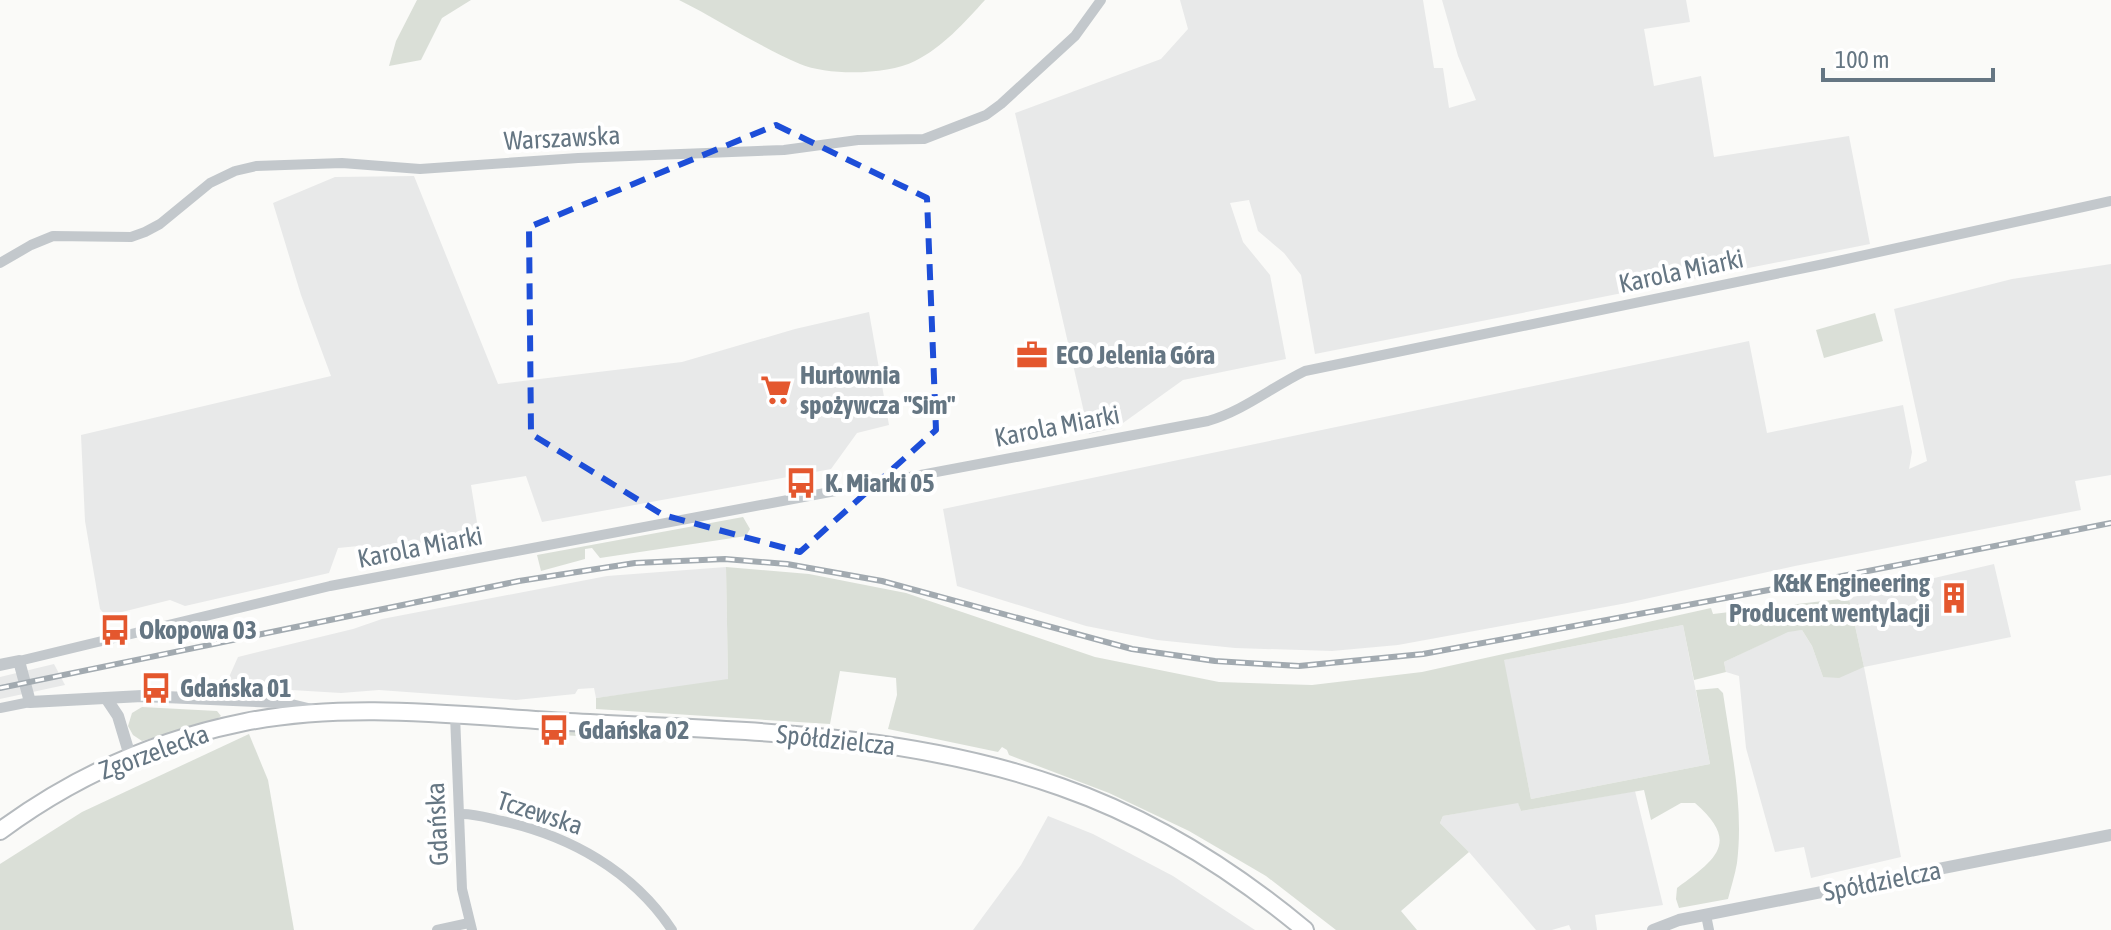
<svg xmlns="http://www.w3.org/2000/svg" width="2111" height="930" viewBox="0 0 2111 930" font-family="'Asap Condensed',sans-serif">
	<style>
		.built { fill: #e8e9e9 }
		.green { fill: #dadfd7 }
		.lines { fill: none; stroke-linecap: round; stroke-linejoin: round }
		.primary-casing { stroke: #b5babe; stroke-width: 20 }
		.minor { stroke: #c3c8cc; stroke-width: 10 }
		.tertiary { stroke: #c3c8cc; stroke-width: 12 }
		.primary { stroke: #fff; stroke-width: 16 }
		.rail-casing { stroke: #a2aab0; stroke-width: 6 }
		.rail { stroke: #fff; stroke-width: 3; stroke-dasharray: 9; stroke-linecap: butt }
		.marked { fill: none; stroke: #1d4ed8; stroke-width: 6; stroke-dasharray: 16 10; stroke-linejoin: round }
		.labels { text-anchor: middle; stroke-width: 8; stroke-linejoin: round; paint-order: stroke }
		.street-label { font-size: 26px; fill: #657683; stroke: #fff }
		.poi-label { font-size: 26px; font-weight: bold; fill: #657683; stroke: #fff; text-anchor: start }
	</style>
	<rect width="100%" height="100%" fill="#fafaf8"/>
	<g class="built">
		<path d="M 1180,0 L 1423,0 L 1434,68 L 1443,68 L 1449,108 L 1476,100 L 1458,56 L 1442,0 L 1686,0 L 1690,22 L 1644,29 L 1654,86 L 1701,76 L 1714,157 L 1849,136 L 1870,244 L 1315,354 L 1301,275 L 1284,253 L 1258,231 L 1249,200 L 1230,203 L 1243,242 L 1270,275 L 1286,359 L 1183,380 L 1116,428 L 1089,434 L 1015,113 L 1161,59 L 1188,29 Z"/>
		<path d="M 414,176 L 498,384 L 682,362 L 795,329 L 869,312 L 889,425 L 857,433 L 831,469 L 542,522 L 526,476 L 471,485 L 480,541 L 373,561 L 369,545 L 338,548 L 329,573 L 185,606 L 170,600 L 106,616 L 100,609 L 85,521 L 81,435 L 331,376 L 301,295 L 273,203 L 335,177 Z"/>
		<path d="M 2111,264 L 2111,475 L 2075,481 L 2081,510 L 1795,566 L 1627,603 L 1398,645 L 1332,651 L 1235,648 L 1157,640 L 1086,626 L 957,586 L 943,509 L 1749,341 L 1767,433 L 1903,405 L 1912,452 L 1909,469 L 1927,461 L 1894,309 L 2012,279 Z"/>
		<path d="M 1994,564 L 2011,637 L 1864,667 L 1901,857 L 1811,878 L 1804,847 L 1775,852 L 1746,748 L 1739,676 L 1726,672 L 1724,662 L 1788,631 L 1802,630 L 1812,646 L 1823,677 L 1864,667 L 1849,598 Z"/>
		<path d="M 726,567 L 728,679 L 725,681 L 596,698 L 594,688 L 578,689 L 575,694 L 516,700 L 379,690 L 341,693 L 225,686 L 238,657 L 353,629 L 382,619 L 607,576 Z"/>
		<path d="M 1683,625 L 1710,764 L 1531,799 L 1503,660 Z"/>
		<path d="M 54,664 L 65,685 L 0,699 L 0,677 Z"/>
		<path d="M 1635,791 L 1663,905 L 1595,915 L 1597,930 L 1571,930 L 1569,925 L 1552,930 L 1536,930 L 1469,852 L 1440,823 L 1443,816 L 1518,802 L 1521,811 Z"/>
		<path d="M 1048,816 L 1093,834 L 1173,876 L 1255,930 L 973,930 L 1021,865 Z"/>
	</g>
	<g class="green">
		<path d="M 417,0 L 471,0 L 442,18 L 421,60 L 389,66 L 396,41 Z"/>
		<path d="M 679,0 L 985,0 C 964,23 943,47 915,61 C 887,75 829,76 800,64 C 758,46 719,20 679,0 Z"/>
		<path d="M 1875,313 L 1883,341 L 1824,358 L 1816,330 Z"/>
		<path d="M 743,517 L 750,529 L 746,536 L 600,558 L 592,548 L 585,549 L 585,559 L 541,571 L 537,555 Z"/>
		<path d="M 726,567 L 809,574 L 906,593 L 1095,657 L 1219,682 L 1312,685 L 1422,672 L 1711,608 L 1713,614 L 1849,598 L 1864,667 L 1839,678 L 1823,677 L 1812,646 L 1802,630 L 1788,632 L 1724,662 L 1726,672 L 1694,680 L 1683,625 L 1504,660 L 1531,799 L 1710,764 L 1696,690 L 1718,688 L 1723,693 C 1731,748 1744,807 1737,863 C 1735,875 1731,887 1728,899 L 1679,908 L 1676,899 L 1677,888 C 1717,859 1740,842 1695,803 L 1681,803 L 1651,820 L 1644,790 L 1521,811 L 1518,803 L 1443,816 L 1440,823 L 1469,852 L 1401,911 L 1417,930 L 1336,930 L 1266,876 L 1189,831 L 1109,793 L 1009,755 L 1007,750 L 1002,747 L 998,752 L 888,729 L 897,695 L 896,678 L 840,671 L 830,724 L 596,709 L 596,698 L 728,679 Z"/>
		<path d="M 142,707 L 217,711 L 221,716 L 215,720 L 142,741 L 133,735 L 128,726 L 132,713 Z"/>
		<path d="M 561,730 L 650,735 L 654,735 L 652,741 L 562,735 Z"/>
		<path d="M 249,734 L 268,780 L 294,930 L 0,930 L 0,864 L 82,812 Z"/>
	</g>
	<g class="lines">
		<defs>
			<path id="primary" d="M 0,831 C 73,777 155,740 245,722 C 351,701 462,716 569,722 C 734,731 904,731 1061,787 C 1150,818 1233,870 1305,930"/>
		</defs>
		<use href="#primary" class="primary-casing"/>
		<g class="minor">
			<path d="M 0,263 L 31,245 L 53,236 L 131,237 L 145,232 L 160,224 L 210,183 L 235,171 L 256,166 L 342,163 L 420,169 L 578,158 L 784,150 L 858,140 L 924,139 L 986,115 L 1001,104 L 1075,36 L 1101,0"/>
			<path d="M 19,661 L 330,586 L 1208,421 C 1243,411 1272,387 1305,371 L 1824,264 L 2111,201"/>
			<path d="M 0,708 L 30,702"/>
			<path d="M 455,715 L 462,889 L 472,930"/>
			<path d="M 459,814 C 474,813 488,818 502,821 C 570,836 633,871 672,930"/>
			<path d="M 1706,915 L 1709,930"/>
			<path d="M 437,930 L 469,923"/>
		</g>
		<g class="tertiary">
			<path d="M 0,665 L 19,661 L 30,702 L 142,696 L 279,702 L 316,711"/>
			<path d="M 106,698 L 118,716 L 130,756"/>
			<path d="M 1653,930 L 1679,920 L 2111,835"/>
		</g>
		<use href="#primary" class="primary"/>
		<defs>
			<path id="rail" d="M 0,688 L 519,581 L 635,563 L 725,559 L 787,564 L 882,581 L 1132,649 L 1215,661 L 1299,666 L 1423,654 L 1812,582 L 2111,523"/>
		</defs>
		<use href="#rail" class="rail-casing"/>
		<use href="#rail" class="rail"/>
	</g>
	<path class="marked" d="M 776,125 L 927,198 L 936,430 L 800,552 L 663,515 L 531,434 L 529,227 Z"/>
	<defs>
		<symbol id="office-bare" viewBox="-9 -9 18 18"><path d="M-6-3h4V-5.5h4V-3h4V5H-6ZM-1-4.5V-3h2v-1.5ZM-6 0V1H6V0Z" fill="#e4572e" stroke="#fff" stroke-width="2.5" paint-order="stroke"/></symbol>
		<symbol id="supermarket-bare" viewBox="-9 -9 18 18"><path d="M-6-5.5h2.5l.6 2H6L4.5 2H-2.5L-4.4-4H-6ZM-1.5 3.2a1.3 1.3 0 1 0 .1 0ZM3 3.2a1.3 1.3 0 1 0 .1 0Z" fill="#e4572e" stroke="#fff" stroke-width="2.5" paint-order="stroke"/></symbol>
		<symbol id="bus-bare" viewBox="-9 -9 18 18"><path d="M-5-6H5V4H4V6H2V4H-2V6H-4V4H-5ZM-3.5-4V0h7V-4ZM-3.5 1.2v1.5H-2V1.2ZM2 1.2v1.5H3.5V1.2Z" fill="#e4572e" stroke="#fff" stroke-width="2.5" paint-order="stroke"/></symbol>
		<symbol id="building-bare" viewBox="-9 -9 18 18"><path d="M-4-6H4V6H1V3H-1V6H-4ZM-2.5-4.3h1.7v1.8h-1.7ZM.8-4.3h1.7v1.8H.8ZM-2.5-1h1.7V.8h-1.7ZM.8-1h1.7V.8H.8Z" fill="#e4572e" stroke="#fff" stroke-width="2.5" paint-order="stroke"/></symbol>
	</defs>
	<g fill-rule="evenodd">
		<use href="#office-bare" x="1010" y="333" width="44" height="44"/>
		<use href="#supermarket-bare" x="754" y="368" width="44" height="44"/>
		<use href="#bus-bare" x="779" y="461" width="44" height="44"/>
		<use href="#building-bare" x="1932" y="576" width="44" height="44"/>
		<use href="#bus-bare" x="93" y="608" width="44" height="44"/>
		<use href="#bus-bare" x="134" y="666" width="44" height="44"/>
		<use href="#bus-bare" x="532" y="708" width="44" height="44"/>
	</g>
	<g class="labels">
		<g class="street-label">
			<text transform="translate(562 138) rotate(-3)" y="9">Warszawska</text>
			<text transform="translate(1681 271) rotate(-12)" y="9">Karola Miarki</text>
			<text transform="translate(1057 426) rotate(-11)" y="9">Karola Miarki</text>
			<text transform="translate(420 547) rotate(-11)" y="9">Karola Miarki</text>
			<text transform="translate(836 740) rotate(6)" y="9">Spółdzielcza</text>
			<text transform="translate(154 752) rotate(-20)" y="9">Zgorzelecka</text>
			<text transform="translate(540 813) rotate(18)" y="9">Tczewska</text>
			<text transform="translate(437 824) rotate(-93)" y="9">Gdańska</text>
			<text transform="translate(1882 881) rotate(-11)" y="9">Spółdzielcza</text>
		</g>
		<g class="poi-label">
			<text x="1056" y="364">ECO Jelenia Góra</text>
			<text x="800" y="384">Hurtownia<tspan x="800" dy="30">spożywcza "Sim"</tspan></text>
			<text x="825" y="492">K. Miarki 05</text>
			<text x="1930" y="592" text-anchor="end">K&amp;K Engineering<tspan x="1930" dy="30">Producent wentylacji</tspan></text>
			<text x="139" y="639">Okopowa 03</text>
			<text x="180" y="697">Gdańska 01</text>
			<text x="578" y="739">Gdańska 02</text>
		</g>
	</g>
	<path d="M1823 68v12h170v-12" fill="none" stroke="#657683" stroke-width="4"/>
	<text x="1835" y="68" font-size="24" fill="#657683" stroke="#ffffff" stroke-width="6" paint-order="stroke">100 m</text>
</svg>
